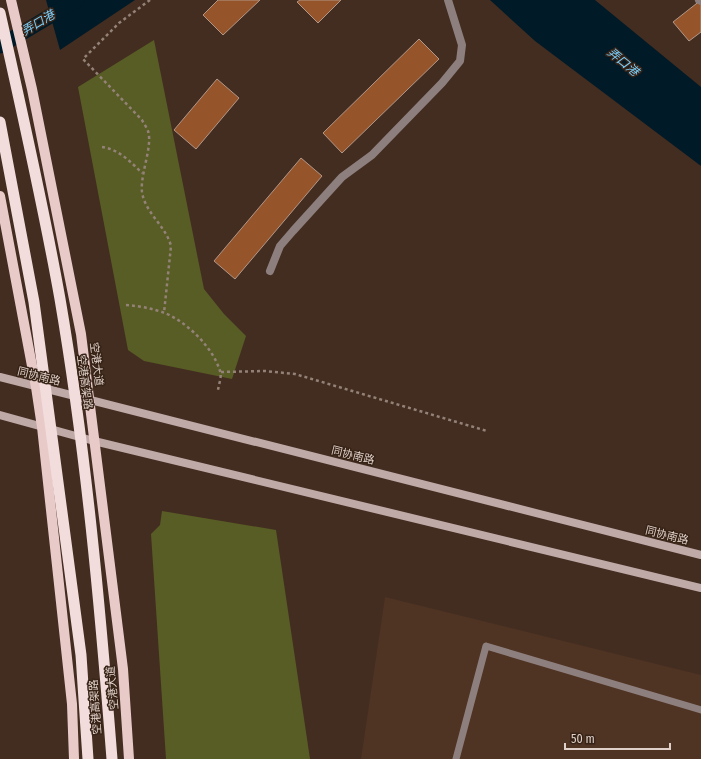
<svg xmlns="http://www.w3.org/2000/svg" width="701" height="759" viewBox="0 0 701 759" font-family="'Fira Sans Condensed','Noto Sans SC',sans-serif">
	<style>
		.built { fill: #4f3323 }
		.green { fill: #575d25 }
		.water { fill: #001a27 }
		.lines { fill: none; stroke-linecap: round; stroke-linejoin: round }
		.canal { stroke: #001a27; stroke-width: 15 }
		.building { fill: #96542b; stroke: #b29788 }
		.path { stroke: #948278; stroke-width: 2.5; stroke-dasharray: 3 3; stroke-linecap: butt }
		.service { stroke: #8d7f7e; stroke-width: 7 }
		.minor { stroke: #8d7f7e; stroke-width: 8 }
		.tertiary { stroke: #8d7f7e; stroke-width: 8 }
		.secondary { stroke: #c0aaa8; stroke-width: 8 }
		.primary { stroke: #e8cbc9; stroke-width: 10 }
		.trunk-bridge { stroke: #f2dddc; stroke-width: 11 }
		.labels { text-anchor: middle; stroke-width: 3; stroke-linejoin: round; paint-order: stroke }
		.street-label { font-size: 11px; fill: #dfd1c9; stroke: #382317 }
		.water-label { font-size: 12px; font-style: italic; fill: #78d1ff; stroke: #382317 }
	</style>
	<rect width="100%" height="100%" fill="#432d21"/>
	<path class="built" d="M 385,597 L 701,675 L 701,759 L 361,759 Z"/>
	<g class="green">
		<path d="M 154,40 L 204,289 L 224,314 L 246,336 L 232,379 L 144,361 L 128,350 L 78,87 Z"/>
		<path d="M 162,511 L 276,530 L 310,759 L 166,759 L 151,534 L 160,525 Z"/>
	</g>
	<g class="water">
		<path d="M 46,0 L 135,0 L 60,50 Z"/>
		<path d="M 490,0 L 595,0 L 701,87 L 701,166 L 535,41 Z"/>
	</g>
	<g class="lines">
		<path class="canal" d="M 0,46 L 77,0"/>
	</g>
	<g class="building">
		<path d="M 218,0 L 260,0 L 223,35 L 203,15 Z"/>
		<path d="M 300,0 L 341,0 L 318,23 L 297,2 Z"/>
		<path d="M 701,0 L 701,32 L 689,41 L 673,22 Z"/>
		<path d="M 419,39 L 439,59 L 342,153 L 323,133 Z"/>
		<path d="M 217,79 L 239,98 L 196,149 L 174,130 Z"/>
		<path d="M 301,158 L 322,176 L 235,279 L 214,261 Z"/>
	</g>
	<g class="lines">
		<g class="path">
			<path d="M 150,0 L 119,23 L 83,59 L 142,120 C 144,124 147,128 148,131 C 153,146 140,174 142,192 C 145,213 166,226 171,246 L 164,313"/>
			<path d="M 102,147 C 118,149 131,162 142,173"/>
			<path d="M 126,305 C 138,306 150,308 162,312 C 185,320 213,347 220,371 C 222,376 219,384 218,390"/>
			<path d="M 221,372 L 265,371 L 295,374 L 487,431"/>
		</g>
		<path class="service" d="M 456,759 L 486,646 L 701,710"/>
		<path class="minor" d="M 270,271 L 280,246 L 293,231 L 342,177 L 372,155 L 442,83 L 460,61 L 462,45 L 448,0"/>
		<path class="tertiary" d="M 699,0 L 701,1"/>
		<g class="secondary">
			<path d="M 0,377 L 701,555"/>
			<path d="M 0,415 L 94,441 L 701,588"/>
		</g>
		<g class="primary">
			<path d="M 11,0 L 32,89 L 81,334 L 123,669 L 129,759"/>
			<path d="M 0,196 L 36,387 L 42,427 L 72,704 L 74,759"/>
		</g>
		<g class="trunk-bridge">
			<path d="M 0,13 C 21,108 43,203 60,299 C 86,451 100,605 112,759"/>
			<path d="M 0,122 L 34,302 L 81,655 L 88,759"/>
		</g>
	</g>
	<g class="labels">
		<g class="street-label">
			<text transform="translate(97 364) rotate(83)" y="4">空港大道</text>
			<text transform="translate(39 376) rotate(14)" y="4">同协南路</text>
			<text transform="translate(85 382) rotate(82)" y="4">空港高架路</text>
			<text transform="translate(353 455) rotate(14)" y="4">同协南路</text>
			<text transform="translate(667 535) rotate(14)" y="4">同协南路</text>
			<text transform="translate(112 688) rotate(-95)" y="4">空港大道</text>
			<text transform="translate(95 707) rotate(-94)" y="4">空港高架路</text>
		</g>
		<g class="water-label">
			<text transform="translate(38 23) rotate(-31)" y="4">弄口港</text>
			<text transform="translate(623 62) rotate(39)" y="4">弄口港</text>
		</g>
	</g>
	<path d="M565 743v6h105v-6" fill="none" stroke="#dfd1c9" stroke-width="2"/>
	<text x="571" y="743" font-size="12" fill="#dfd1c9" stroke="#382317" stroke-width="3" paint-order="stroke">50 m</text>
</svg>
